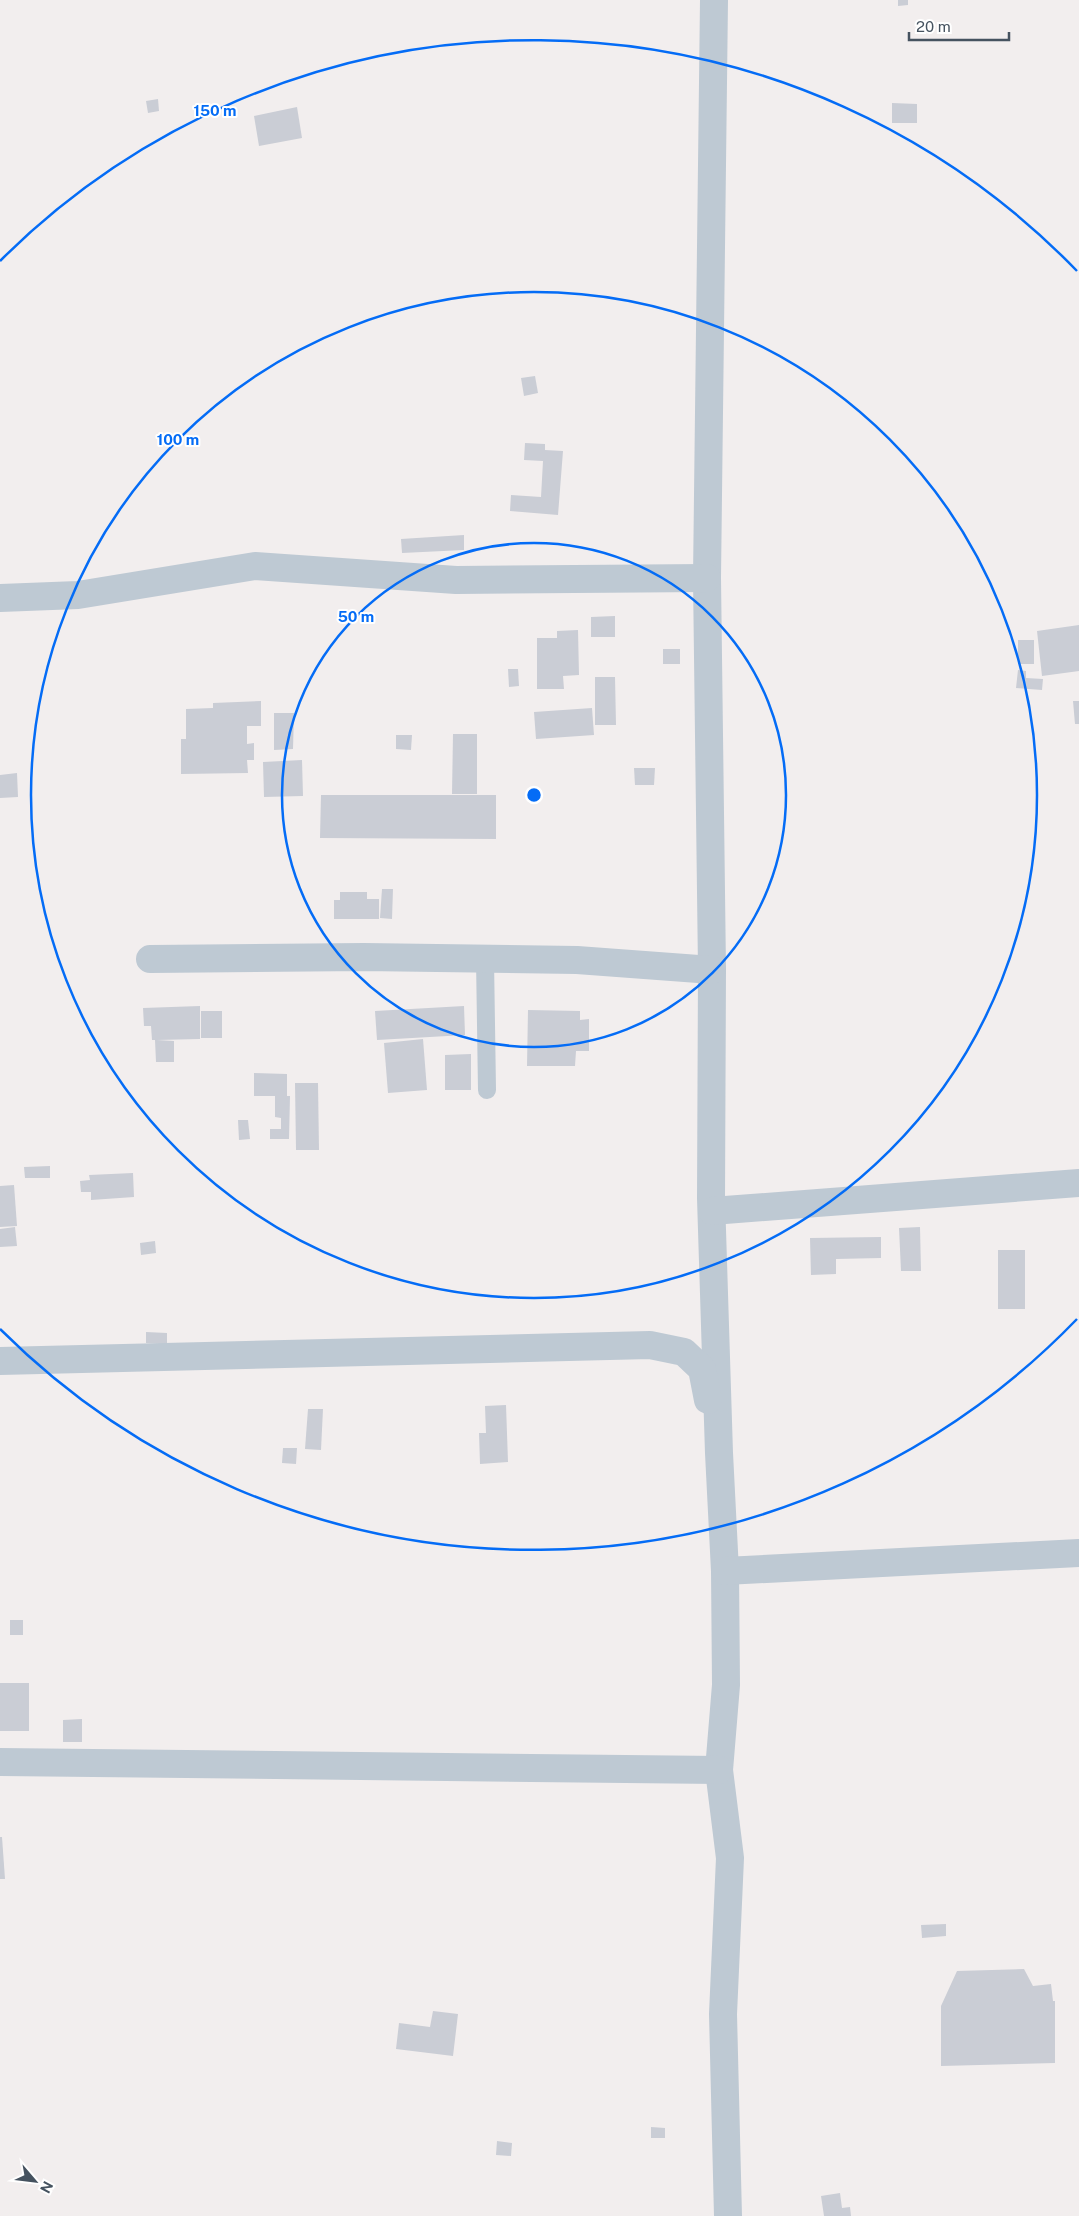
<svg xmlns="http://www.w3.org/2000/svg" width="1079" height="2216" viewBox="0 0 1079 2216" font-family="'Public Sans',sans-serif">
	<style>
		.building { fill: #cacdd5 }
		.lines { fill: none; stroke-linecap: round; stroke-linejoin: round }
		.lane { stroke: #bec9d3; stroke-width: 18 }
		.street { stroke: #bec9d3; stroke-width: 28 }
		.ring { fill: none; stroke: #046cf6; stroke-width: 2.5 }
		.centre { fill: #046cf6; stroke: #fff; stroke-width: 2.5 }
		.ring-label { font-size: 15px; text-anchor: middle; font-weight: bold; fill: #046cf6; stroke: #fff; stroke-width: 4; stroke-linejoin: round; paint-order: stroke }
	</style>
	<rect width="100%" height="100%" fill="#f2eeee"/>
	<g class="building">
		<path d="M 898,0 L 908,0 L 908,5 L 898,6 Z"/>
		<path d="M 158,99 L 159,111 L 148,113 L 146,101 Z"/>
		<path d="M 892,103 L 917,104 L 917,123 L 892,123 Z"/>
		<path d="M 297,107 L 302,138 L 259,146 L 254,116 Z"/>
		<path d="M 535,376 L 538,393 L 524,396 L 521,378 Z"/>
		<path d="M 525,443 L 545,444 L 545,450 L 563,451 L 558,515 L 510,511 L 511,495 L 541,497 L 543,461 L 524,460 Z"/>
		<path d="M 464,535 L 464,550 L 402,553 L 401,539 Z"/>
		<path d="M 615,616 L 615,637 L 591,637 L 591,617 Z"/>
		<path d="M 1079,625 L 1079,671 L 1042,676 L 1037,631 Z"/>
		<path d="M 578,630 L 579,675 L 563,676 L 564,689 L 537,689 L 537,638 L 557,638 L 557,631 Z"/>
		<rect x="1018" y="640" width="16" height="24"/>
		<rect x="663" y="649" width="17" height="15"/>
		<path d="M 508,669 L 518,669 L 519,686 L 509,687 Z"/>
		<path d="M 1018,670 L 1026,671 L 1026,678 L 1043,679 L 1042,690 L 1016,688 Z"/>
		<path d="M 595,677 L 615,677 L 616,725 L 595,725 Z"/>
		<path d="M 261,701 L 261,726 L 247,726 L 247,744 L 254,743 L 254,760 L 247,760 L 248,773 L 181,774 L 181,739 L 186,739 L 186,709 L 213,708 L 213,703 Z"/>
		<path d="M 1073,701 L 1079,701 L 1079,724 L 1075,724 Z"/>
		<path d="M 592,708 L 594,735 L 536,739 L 534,712 Z"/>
		<path d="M 274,713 L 294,713 L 293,749 L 274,750 Z"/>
		<path d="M 453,734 L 477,734 L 477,794 L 452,794 Z"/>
		<path d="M 396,735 L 412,735 L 411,750 L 396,749 Z"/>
		<path d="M 302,760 L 303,796 L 264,797 L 263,762 Z"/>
		<path d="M 634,768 L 655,768 L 654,785 L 635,785 Z"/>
		<path d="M 17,773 L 18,797 L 0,798 L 0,775 Z"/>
		<path d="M 321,795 L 496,795 L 496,839 L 320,838 Z"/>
		<path d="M 382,889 L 393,889 L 392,919 L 380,918 Z"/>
		<path d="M 340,892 L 367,892 L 367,899 L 379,899 L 379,919 L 334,919 L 334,900 L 340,900 Z"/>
		<path d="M 200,1006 L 200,1039 L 157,1040 L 174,1041 L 174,1062 L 156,1062 L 155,1040 L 152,1040 L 151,1026 L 144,1026 L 143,1008 Z"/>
		<path d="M 464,1006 L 465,1035 L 377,1040 L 375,1011 Z"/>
		<path d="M 528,1010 L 580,1011 L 580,1020 L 589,1019 L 589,1051 L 576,1051 L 575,1066 L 527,1066 Z"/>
		<rect x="201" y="1011" width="21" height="27"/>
		<path d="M 423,1039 L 427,1090 L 388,1093 L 384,1043 Z"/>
		<path d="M 471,1054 L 471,1090 L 445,1090 L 445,1055 Z"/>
		<path d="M 254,1073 L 287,1074 L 287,1096 L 290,1096 L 289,1139 L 270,1139 L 270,1129 L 281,1129 L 281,1118 L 275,1117 L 275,1096 L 254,1096 Z"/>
		<path d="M 295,1083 L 318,1083 L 319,1150 L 296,1150 Z"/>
		<path d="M 238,1120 L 248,1120 L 250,1139 L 239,1140 Z"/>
		<path d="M 50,1166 L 50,1178 L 25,1178 L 24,1167 Z"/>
		<path d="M 133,1173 L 134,1197 L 91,1200 L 91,1192 L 81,1192 L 80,1181 L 90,1180 L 89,1175 Z"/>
		<path d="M 14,1185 L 17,1226 L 0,1227 L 0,1186 Z"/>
		<path d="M 15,1227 L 17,1246 L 0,1247 L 0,1229 Z"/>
		<path d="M 920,1227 L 921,1271 L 901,1271 L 899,1228 Z"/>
		<path d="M 881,1237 L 881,1258 L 836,1259 L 836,1274 L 811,1275 L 810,1238 Z"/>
		<path d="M 155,1241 L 156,1253 L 141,1255 L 140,1243 Z"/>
		<rect x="998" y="1250" width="27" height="59"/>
		<path d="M 146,1332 L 167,1333 L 167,1344 L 146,1343 Z"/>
		<path d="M 506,1405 L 508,1462 L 480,1464 L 479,1433 L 486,1433 L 485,1406 Z"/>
		<path d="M 308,1409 L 323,1409 L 321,1450 L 305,1449 Z"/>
		<path d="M 283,1448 L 297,1448 L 296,1464 L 282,1463 Z"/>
		<rect x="10" y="1620" width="13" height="15"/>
		<rect x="0" y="1683" width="29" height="48"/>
		<path d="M 82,1719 L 82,1742 L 63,1742 L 63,1720 Z"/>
		<path d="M 0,1837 L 2,1837 L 5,1879 L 0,1879 Z"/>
		<path d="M 946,1924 L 946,1936 L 922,1938 L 921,1925 Z"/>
		<path d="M 1024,1969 L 1033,1986 L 1051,1984 L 1053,2001 L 1055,2001 L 1055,2063 L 941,2066 L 941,2006 L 957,1971 Z"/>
		<path d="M 433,2011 L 458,2014 L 453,2056 L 396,2049 L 399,2023 L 430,2027 Z"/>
		<path d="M 651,2127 L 665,2128 L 665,2138 L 651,2138 Z"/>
		<path d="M 497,2141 L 512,2143 L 511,2156 L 496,2155 Z"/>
		<path d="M 840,2193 L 842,2208 L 850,2207 L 851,2216 L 824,2216 L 821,2196 Z"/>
	</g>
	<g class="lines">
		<path class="lane" d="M 485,959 L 487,1090"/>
		<g class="street">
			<path d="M 714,0 L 707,578 L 712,970 L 711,1198 L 719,1453 L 725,1571 L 726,1685 L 719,1770 L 730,1858 L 723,2014 L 728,2216"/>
			<path d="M 0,598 L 78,595 L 255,566 L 456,580 L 707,578"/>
			<path d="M 150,959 L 364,957 L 577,960 L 712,970"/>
			<path d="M 712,1211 L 1079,1183"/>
			<path d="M 0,1361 L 650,1345 L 684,1352 L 702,1369 L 708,1400"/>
			<path d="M 725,1571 L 1079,1553"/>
			<path d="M 0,1762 L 719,1770"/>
		</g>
	</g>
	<g class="ring">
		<circle cx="534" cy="795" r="252"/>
		<circle cx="534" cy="795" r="503"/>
		<path d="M1077 1319A755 755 0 0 1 0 1329M0 261A755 755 0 0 1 1077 271"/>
	</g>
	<circle cx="534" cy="795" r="8" class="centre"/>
	<g class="ring-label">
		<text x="215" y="116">150 m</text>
		<text x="178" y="445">100 m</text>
		<text x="356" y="622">50 m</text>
	</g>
	<g transform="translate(35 2181) rotate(118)" stroke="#ffffff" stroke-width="4" paint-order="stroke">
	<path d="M0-4L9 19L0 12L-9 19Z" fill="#45525f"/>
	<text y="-8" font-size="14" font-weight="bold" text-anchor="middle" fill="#45525f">N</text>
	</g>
	<path d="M909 32v8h100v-8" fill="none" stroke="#45525f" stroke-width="2.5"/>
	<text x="916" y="32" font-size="15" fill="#45525f" stroke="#ffffff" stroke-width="4" paint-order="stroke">20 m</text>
</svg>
